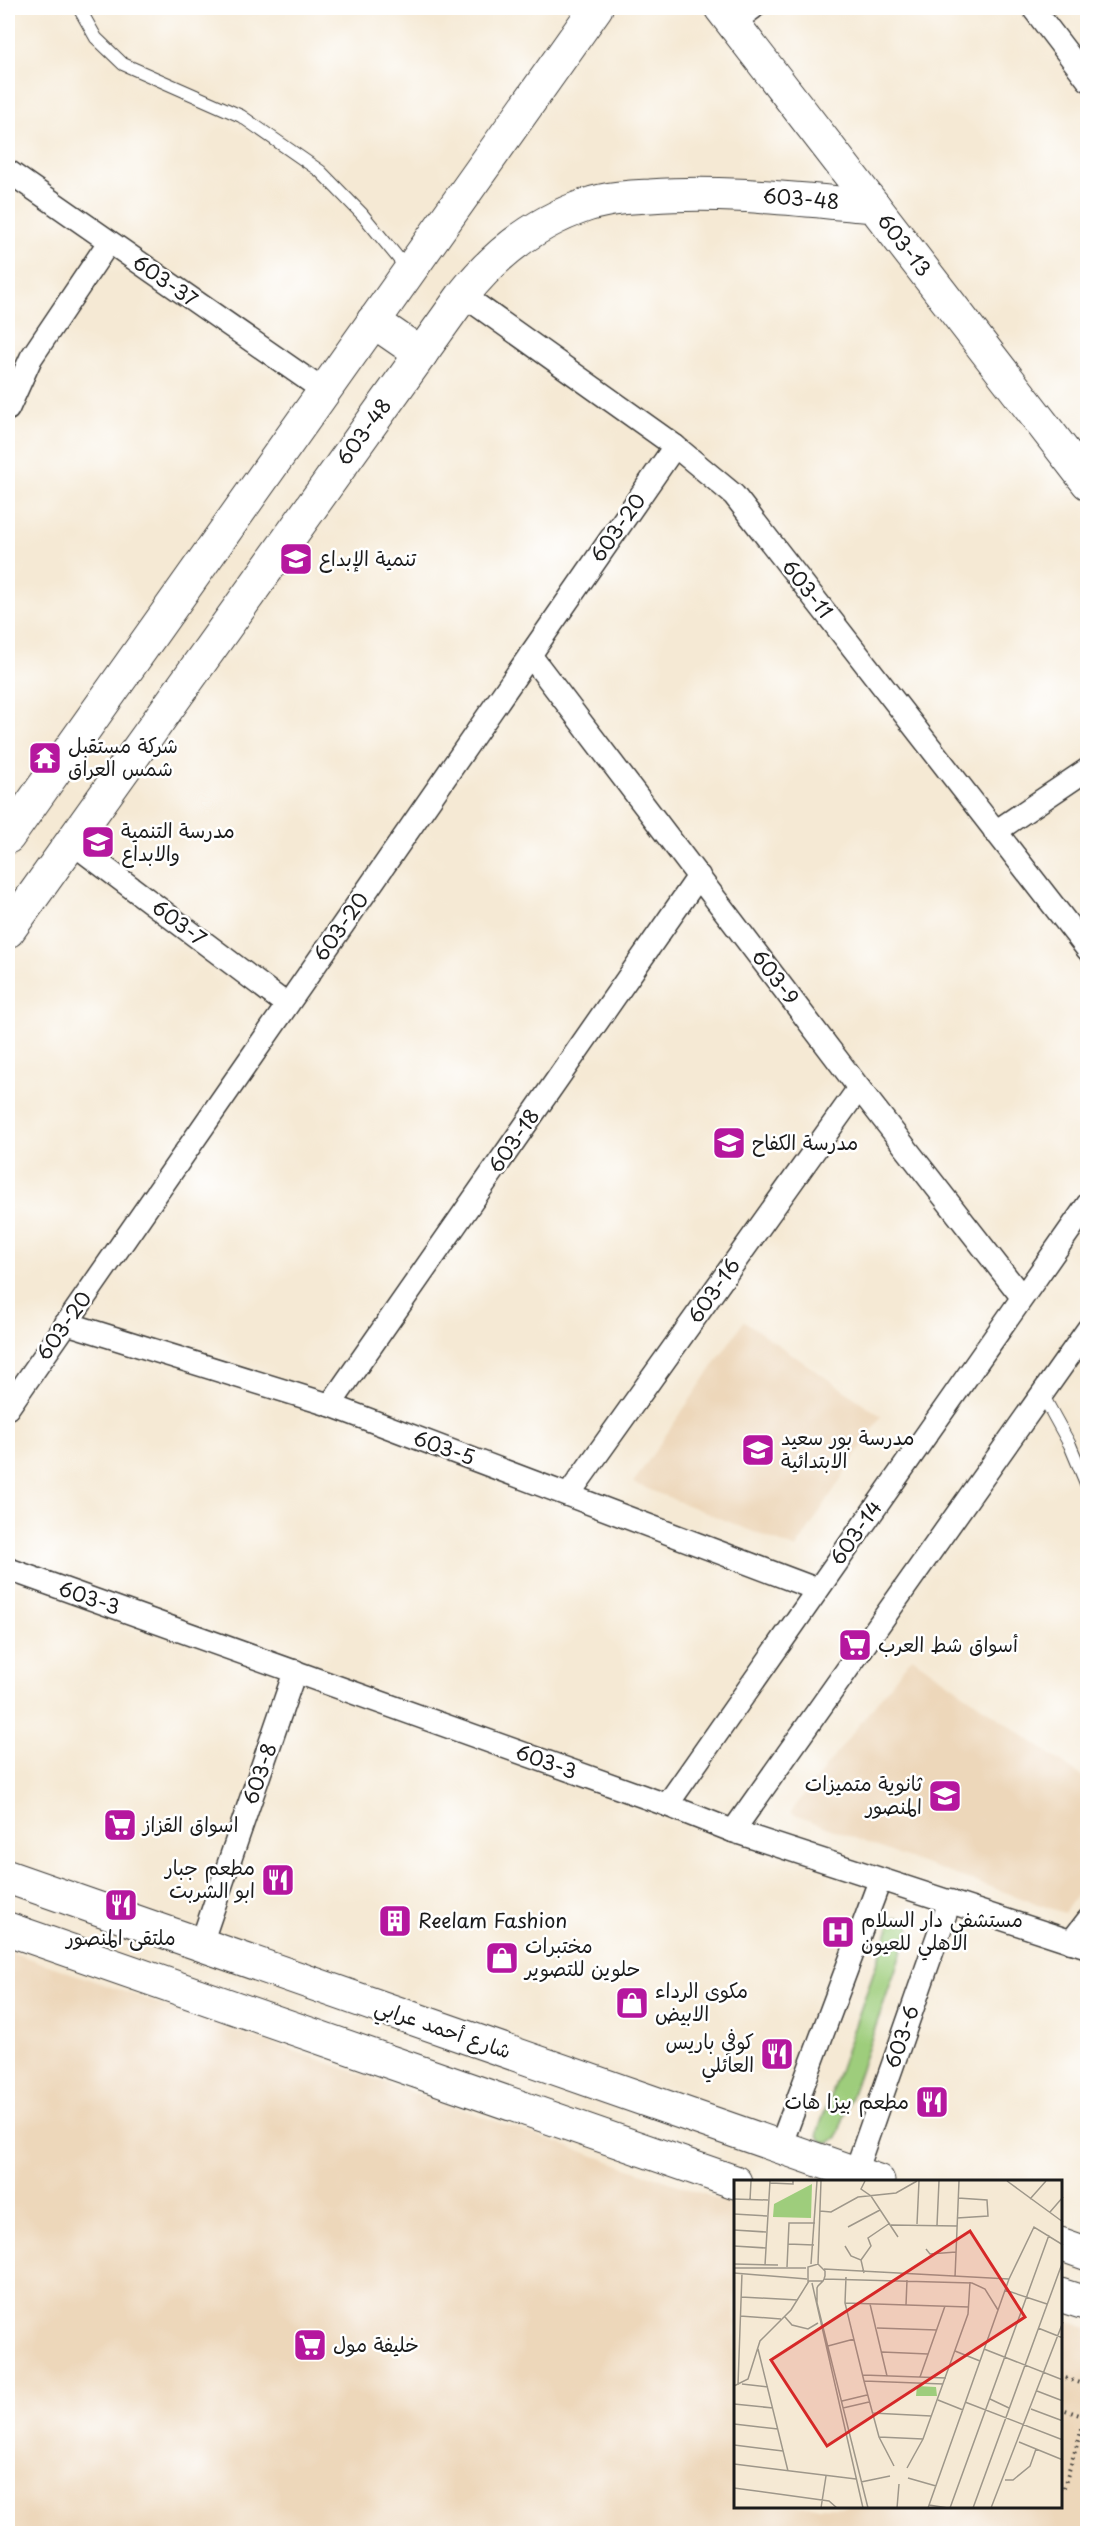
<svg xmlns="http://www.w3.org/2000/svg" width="1095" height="2541" viewBox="0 0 1095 2541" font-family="'Playpen Sans','Playpen Sans Arabic',sans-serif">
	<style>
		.built { fill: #edd7ba }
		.green { fill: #9ecd7c; stroke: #5d744c; stroke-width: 1.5 }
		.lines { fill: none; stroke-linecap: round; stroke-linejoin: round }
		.lane-casing { stroke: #3d3b38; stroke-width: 14 }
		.street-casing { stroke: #3d3b38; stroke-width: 25 }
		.secondary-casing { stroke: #3d3b38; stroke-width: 35 }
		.path { stroke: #3d3b38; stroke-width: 4; stroke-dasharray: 1.5 4.5; stroke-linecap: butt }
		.lane { stroke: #fff; stroke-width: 12 }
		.street { stroke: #fff; stroke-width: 22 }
		.secondary { stroke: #fff; stroke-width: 33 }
		.labels { text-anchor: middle; stroke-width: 5; stroke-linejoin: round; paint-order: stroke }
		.street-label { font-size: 20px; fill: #1c1c1c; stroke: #fff }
		.poi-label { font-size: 20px; fill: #1c1c1c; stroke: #fff; text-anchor: start }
		.inset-road { fill: none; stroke: #9e978a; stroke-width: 1.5 }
		.view { fill: #d62828; fill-opacity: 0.15; stroke: #d62828; stroke-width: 3 }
		.inset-edge { fill: none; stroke: #1c1c1c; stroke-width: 3 }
	</style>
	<rect width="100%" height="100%" fill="#fff"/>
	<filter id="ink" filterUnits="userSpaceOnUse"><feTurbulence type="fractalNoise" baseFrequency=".0167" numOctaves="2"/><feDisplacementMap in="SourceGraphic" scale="12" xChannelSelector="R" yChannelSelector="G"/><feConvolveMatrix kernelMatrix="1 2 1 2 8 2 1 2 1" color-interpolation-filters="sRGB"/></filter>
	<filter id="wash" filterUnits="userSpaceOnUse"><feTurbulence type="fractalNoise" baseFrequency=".008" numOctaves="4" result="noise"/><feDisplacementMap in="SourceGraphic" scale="24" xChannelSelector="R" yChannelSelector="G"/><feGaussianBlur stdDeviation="1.35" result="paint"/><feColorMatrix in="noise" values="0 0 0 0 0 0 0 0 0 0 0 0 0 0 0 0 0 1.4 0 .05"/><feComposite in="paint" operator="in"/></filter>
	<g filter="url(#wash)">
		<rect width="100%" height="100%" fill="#f5e9d4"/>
		<g class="built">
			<path d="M 744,1321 L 881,1416 L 796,1549 L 633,1483 Z"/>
			<path d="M 912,1657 L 1087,1780 L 1087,1880 L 1064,1913 L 893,1853 L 790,1813 Z"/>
			<path d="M 8,1951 L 735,2205 L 735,2506 L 1060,2506 L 1061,2318 L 1087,2328 L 1087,2533 L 8,2533 Z"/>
		</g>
		<path class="green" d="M 896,1917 L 906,1919 L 910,1928 L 837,2137 L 829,2143 C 822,2143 817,2138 818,2131 L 891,1922 Z"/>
	</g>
	<g filter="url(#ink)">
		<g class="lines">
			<defs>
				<g id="lane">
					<path d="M 79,8 L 96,38 L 123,64 L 241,116 L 320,171 L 362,214 L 408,270"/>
					<path d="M 1042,1394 L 1070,1445 L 1088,1488"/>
				</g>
				<g id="street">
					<path d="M 1033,8 L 1088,80"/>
					<path d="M 733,23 L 753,8"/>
					<path d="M 8,171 L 324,391"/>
					<path d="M 463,295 L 675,446 L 734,495 L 1088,950"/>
					<path d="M 8,409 L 31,358 L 109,242"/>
					<path d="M 530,655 L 859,1088 L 1022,1297"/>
					<path d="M 995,832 L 1088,769"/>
					<path d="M 71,842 L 287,1005"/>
					<path d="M 66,1323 L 330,1405 L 816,1589"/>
					<path d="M 330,1405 L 699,876"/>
					<path d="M 8,1408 L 675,446"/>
					<path d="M 569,1494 L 859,1088"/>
					<path d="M 8,1569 L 667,1805 L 733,1831 L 1088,1947"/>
					<path d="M 667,1805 L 1088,1204"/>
					<path d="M 733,1831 L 1088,1329"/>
					<path d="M 1071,1942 L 1088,1920"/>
					<path d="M 201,1944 L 295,1671"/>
					<path d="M 780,2147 L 880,1880"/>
					<path d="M 855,2173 L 950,1901"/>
				</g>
				<g id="secondary">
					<path d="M 721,8 L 1088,483"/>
					<path d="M 373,321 L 421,354"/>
					<path d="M 8,837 L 596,8"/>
					<path d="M 8,931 L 463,295 C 496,253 536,222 587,205 C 608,198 629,197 650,196 C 725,190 799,200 874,206"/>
					<path d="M 8,1877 L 878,2181"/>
					<path d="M 8,1929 L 735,2182"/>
					<path d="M 1060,2244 L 1088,2254"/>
					<path d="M 1060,2295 L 1088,2304"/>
				</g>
			</defs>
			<use href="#lane" class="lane-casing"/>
			<use href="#street" class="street-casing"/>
			<use href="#secondary" class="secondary-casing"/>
			<g class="path">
				<path d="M 1060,2376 L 1088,2386"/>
				<path d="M 1060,2408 L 1085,2417"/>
				<path d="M 1060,2489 L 1063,2490 L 1088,2409"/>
			</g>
			<use href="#lane" class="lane"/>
			<use href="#street" class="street"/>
			<use href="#secondary" class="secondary"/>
		</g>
	</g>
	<defs>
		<symbol id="school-square" viewBox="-11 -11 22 22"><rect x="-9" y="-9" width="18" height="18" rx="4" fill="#b5179e" stroke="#fff"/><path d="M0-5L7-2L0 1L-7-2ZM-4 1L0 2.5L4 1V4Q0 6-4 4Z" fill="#fff"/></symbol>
		<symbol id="temple-square" viewBox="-11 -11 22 22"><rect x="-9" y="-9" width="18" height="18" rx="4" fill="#b5179e" stroke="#fff"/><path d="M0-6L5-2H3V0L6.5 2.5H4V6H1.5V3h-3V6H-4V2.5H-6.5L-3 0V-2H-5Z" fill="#fff"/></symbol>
		<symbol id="supermarket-square" viewBox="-11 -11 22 22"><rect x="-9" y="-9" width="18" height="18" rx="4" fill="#b5179e" stroke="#fff"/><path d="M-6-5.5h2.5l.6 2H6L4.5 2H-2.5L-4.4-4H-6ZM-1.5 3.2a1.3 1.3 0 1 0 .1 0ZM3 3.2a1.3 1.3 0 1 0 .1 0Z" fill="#fff"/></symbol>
		<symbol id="restaurant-square" viewBox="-11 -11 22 22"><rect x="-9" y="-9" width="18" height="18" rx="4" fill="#b5179e" stroke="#fff"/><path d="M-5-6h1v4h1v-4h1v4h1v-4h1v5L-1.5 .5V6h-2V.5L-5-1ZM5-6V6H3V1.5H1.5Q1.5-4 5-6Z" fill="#fff"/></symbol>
		<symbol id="building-square" viewBox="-11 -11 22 22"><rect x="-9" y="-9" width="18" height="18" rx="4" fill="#b5179e" stroke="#fff"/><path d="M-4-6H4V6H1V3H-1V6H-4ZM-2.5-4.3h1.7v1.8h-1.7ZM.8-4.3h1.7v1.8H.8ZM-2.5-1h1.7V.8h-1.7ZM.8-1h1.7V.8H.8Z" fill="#fff"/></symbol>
		<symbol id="hospital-square" viewBox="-11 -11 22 22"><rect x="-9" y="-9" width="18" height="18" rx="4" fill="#b5179e" stroke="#fff"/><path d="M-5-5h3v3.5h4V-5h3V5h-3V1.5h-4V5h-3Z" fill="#fff"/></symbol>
		<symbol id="shop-square" viewBox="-11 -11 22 22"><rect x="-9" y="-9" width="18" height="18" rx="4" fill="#b5179e" stroke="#fff"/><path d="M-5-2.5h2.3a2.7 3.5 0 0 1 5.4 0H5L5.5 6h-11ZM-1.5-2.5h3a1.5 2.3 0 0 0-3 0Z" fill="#fff"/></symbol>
	</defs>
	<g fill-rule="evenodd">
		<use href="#school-square" x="277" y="540" width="38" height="38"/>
		<use href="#temple-square" x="26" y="739" width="38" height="38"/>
		<use href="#school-square" x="79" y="823" width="38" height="38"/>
		<use href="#school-square" x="710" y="1124" width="38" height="38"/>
		<use href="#school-square" x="739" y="1431" width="38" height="38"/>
		<use href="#supermarket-square" x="836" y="1626" width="38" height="38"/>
		<use href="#school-square" x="926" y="1777" width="38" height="38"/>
		<use href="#supermarket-square" x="101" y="1806" width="38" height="38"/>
		<use href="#restaurant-square" x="259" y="1861" width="38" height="38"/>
		<use href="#restaurant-square" x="102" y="1886" width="38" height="38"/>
		<use href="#building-square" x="376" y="1902" width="38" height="38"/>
		<use href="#hospital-square" x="819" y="1913" width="38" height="38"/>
		<use href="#shop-square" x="483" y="1939" width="38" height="38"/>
		<use href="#shop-square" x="613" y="1984" width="38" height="38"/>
		<use href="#restaurant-square" x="758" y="2035" width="38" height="38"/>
		<use href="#restaurant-square" x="913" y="2083" width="38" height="38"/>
		<use href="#supermarket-square" x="291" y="2326" width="38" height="38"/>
	</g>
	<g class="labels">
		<g class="street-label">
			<text transform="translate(801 199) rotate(5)" y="7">603-48</text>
			<text transform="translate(904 245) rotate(52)" y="7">603-13</text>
			<text transform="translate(165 281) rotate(35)" y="7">603-37</text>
			<text transform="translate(364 432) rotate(-54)" y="7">603-48</text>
			<text transform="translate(618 528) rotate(-55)" y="7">603-20</text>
			<text transform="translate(807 589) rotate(52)" y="7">603-11</text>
			<text transform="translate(179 923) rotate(37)" y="7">603-7</text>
			<text transform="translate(341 927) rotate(-55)" y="7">603-20</text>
			<text transform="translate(775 977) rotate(53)" y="7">603-9</text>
			<text transform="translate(514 1141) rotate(-55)" y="7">603-18</text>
			<text transform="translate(714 1291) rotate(-55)" y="7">603-16</text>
			<text transform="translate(64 1326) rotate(-55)" y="7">603-20</text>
			<text transform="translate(444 1448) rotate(20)" y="7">603-5</text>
			<text transform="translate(856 1533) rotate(-55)" y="7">603-14</text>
			<text transform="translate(89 1598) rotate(19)" y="7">603-3</text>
			<text transform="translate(546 1762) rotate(20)" y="7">603-3</text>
			<text transform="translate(260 1774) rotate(-71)" y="7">603-8</text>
			<text transform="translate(443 2029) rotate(19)" y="7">شارع أحمد عرابي</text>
			<text transform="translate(902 2037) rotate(-71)" y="7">603-6</text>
		</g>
		<g class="poi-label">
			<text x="319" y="566">تنمية الإبداع</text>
			<text x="68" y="753">شركة مستقبل<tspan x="68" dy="23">شمس العراق</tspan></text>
			<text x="121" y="838">مدرسة التنمية<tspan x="121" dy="23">والابداع</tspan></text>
			<text x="752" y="1150">مدرسة الكفاح</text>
			<text x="781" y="1445">مدرسة بور سعيد<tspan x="781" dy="23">الابتدائية</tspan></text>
			<text x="878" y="1652">أسواق شط العرب</text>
			<text x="922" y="1791" text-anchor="end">ثانوية متميزات<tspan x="922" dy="23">المنصور</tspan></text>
			<text x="143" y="1832">اسواق القزاز</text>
			<text x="255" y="1875" text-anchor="end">مطعم جبار<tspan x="255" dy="23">ابو الشربت</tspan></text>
			<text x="861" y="1927">مستشفى دار السلام<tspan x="861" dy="23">الاهلي للعيون</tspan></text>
			<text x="418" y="1928">Reelam Fashion</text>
			<text x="121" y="1945" text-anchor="middle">ملتقى المنصور</text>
			<text x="525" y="1953">مختبرات<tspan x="525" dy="23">حلوين للتصوير</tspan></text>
			<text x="655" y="1998">مكوى الرداء<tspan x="655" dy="23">الابيض</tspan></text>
			<text x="754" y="2049" text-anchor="end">كوفي باريس<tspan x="754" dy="23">العائلي</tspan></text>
			<text x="909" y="2109" text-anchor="end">مطعم بيزا هات</text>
			<text x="333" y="2352">خليفة مول</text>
		</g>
	</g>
	<g transform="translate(734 2180)">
		<rect width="328" height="328" fill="#f5e9d4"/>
		<path d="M 78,4 L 77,38 L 39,37 L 40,24 ZM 183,206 L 202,207 L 203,216 L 182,216 Z" fill="#9ecd7c"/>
		<path class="inset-road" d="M 131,1 L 127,9 L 137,16 L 164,57M 273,1 L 329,42M 36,3 L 59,4 L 59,1M 0,19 L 34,20M 296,19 L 312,1M 16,20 L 17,1M 86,31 L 97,32 L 124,17 L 162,13 L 183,1M 316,32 L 329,17M 0,34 L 33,36M 223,38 L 254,36 L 253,20 L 224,18M 183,44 L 185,1M 157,45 L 223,46M 203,45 L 205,1M 114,47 L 146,30M 0,50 L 32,52M 54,64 L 80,65M 0,66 L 32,68M 111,66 L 117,76 L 127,80 L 130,93M 192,69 L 196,74 L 222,72M 127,80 L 137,66 L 134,58 L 156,43M 0,84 L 44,85M 77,84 L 83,1M 84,84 L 87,1M 31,85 L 36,1M 53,87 L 55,43 L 81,43M 0,88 L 72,88M 90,89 L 275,99M 0,93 L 73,99M 112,97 L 111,123 L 130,201 L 145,257 L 160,286M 221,97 L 225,1M 90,99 L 238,103 L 251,109 L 264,130M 89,101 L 74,101 L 74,87 L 84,84 L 91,91 L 91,96 L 90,99 L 89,101 L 84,106 L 83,108 L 83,123 L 134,328M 78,103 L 129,328M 271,110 L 313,124M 7,117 L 64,120M 111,123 L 235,127M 136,124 L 153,196M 172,125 L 173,100M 6,136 L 47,139M 51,137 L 58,145 L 74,149 L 84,143M 143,148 L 203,150M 304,148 L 329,158M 94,166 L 120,159M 24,169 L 54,291M 250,169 L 329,200M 221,171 L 246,181M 148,172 L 194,174M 129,195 L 212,198M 186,197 L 211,126M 130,201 L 209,204M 8,204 L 34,207M 4,205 L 8,93M 0,206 L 14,199 L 26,161 L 57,130 L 75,101M 303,211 L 329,221M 256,219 L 275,228M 204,220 L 229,230M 108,221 L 133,215M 231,222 L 329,260M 0,224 L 39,228M 109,228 L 135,222M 297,229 L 329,241M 138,233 L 197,236M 0,244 L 44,249M 145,257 L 189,259M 285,262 L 329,280M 0,265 L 49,271M 0,284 L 122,299M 173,288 L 189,259 L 234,134 L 236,102M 174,298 L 202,306M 271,300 L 279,300 L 296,286 L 302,269M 127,302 L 156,296M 0,308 L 95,321 L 103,328M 195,325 L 214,328M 87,328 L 92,296M 163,328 L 165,304M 194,328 L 275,99 L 300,47 L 329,65M 216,328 L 315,55M 239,328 L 329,81M 257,328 L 329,142"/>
		<path class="view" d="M 236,51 L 291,137 L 93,266 L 37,180 Z"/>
		<rect width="328" height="328" class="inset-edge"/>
	</g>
	<rect width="1095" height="2541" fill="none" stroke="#fff" stroke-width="30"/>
</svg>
